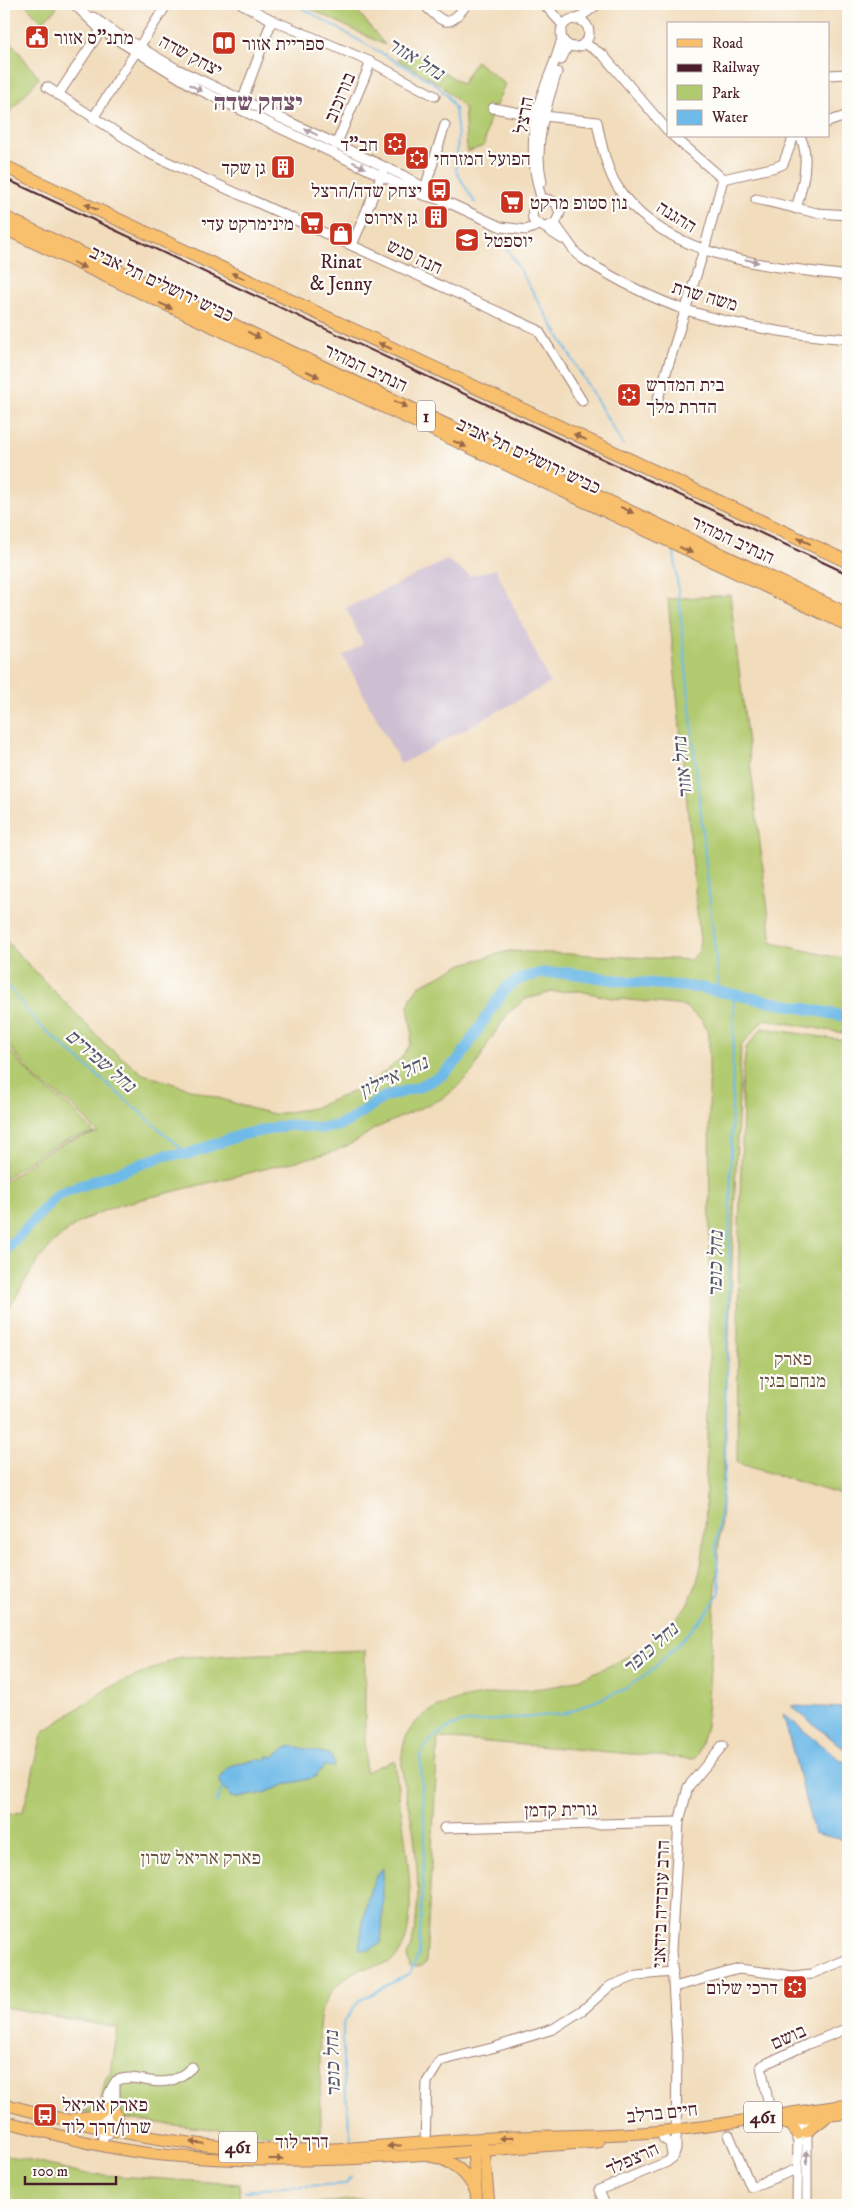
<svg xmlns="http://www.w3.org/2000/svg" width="852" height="2209" viewBox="0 0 852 2209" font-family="'IM FELL DW Pica','Frank Ruhl Libre',serif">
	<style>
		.industrial { fill: #cdbed2 }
		.green { fill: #b2ca6f; stroke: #7e744d }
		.water { fill: #6ebae8; stroke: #5c6c8a }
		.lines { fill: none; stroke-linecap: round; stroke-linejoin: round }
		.stream { stroke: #6ebae8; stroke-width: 2 }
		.river { stroke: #6ebae8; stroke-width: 11 }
		.minor-casing { stroke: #9e7e73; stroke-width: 11 }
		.major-casing { stroke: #9e7e73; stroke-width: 13 }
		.highway-casing { stroke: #9e7e73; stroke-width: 14 }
		.minor { stroke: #fff; stroke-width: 9 }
		.major { stroke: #f8bf6c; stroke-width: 11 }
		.highway { stroke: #f8bf6c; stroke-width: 12 }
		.rail { stroke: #4a1f2b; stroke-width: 2 }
		.oneway { fill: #ae9aa0 }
		.oneway2 { fill: #986748 }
		.labels { text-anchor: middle; stroke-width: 4.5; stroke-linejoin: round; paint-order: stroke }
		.shield { fill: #fdfcf7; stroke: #806168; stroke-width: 1 }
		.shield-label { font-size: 18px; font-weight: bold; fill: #4a1f2b }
		.poi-label { font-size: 19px; fill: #4a1f2b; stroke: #fdfcf7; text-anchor: start }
		.street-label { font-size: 19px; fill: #4a1f2b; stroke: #fdfcf7 }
		.park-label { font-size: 19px; fill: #69523f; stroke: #fdfcf7 }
		.water-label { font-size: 20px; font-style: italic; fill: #57556d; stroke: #fdfcf7 }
		.district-label { font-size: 24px; font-weight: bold; fill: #73516a; stroke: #fdfcf7 }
	</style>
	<rect width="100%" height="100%" fill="#fdfcf7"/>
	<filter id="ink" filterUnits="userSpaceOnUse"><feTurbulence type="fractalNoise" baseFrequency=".02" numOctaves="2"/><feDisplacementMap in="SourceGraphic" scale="10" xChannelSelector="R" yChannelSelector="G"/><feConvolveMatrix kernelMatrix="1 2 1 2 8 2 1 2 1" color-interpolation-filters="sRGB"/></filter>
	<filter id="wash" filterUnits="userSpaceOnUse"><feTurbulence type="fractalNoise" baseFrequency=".0096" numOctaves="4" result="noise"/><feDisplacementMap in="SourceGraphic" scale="20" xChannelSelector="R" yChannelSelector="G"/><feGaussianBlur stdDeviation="1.12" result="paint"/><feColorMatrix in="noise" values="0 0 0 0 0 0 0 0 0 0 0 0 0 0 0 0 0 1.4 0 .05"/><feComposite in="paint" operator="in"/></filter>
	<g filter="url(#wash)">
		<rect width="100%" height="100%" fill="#f1dcbb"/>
		<path class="industrial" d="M 447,560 L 470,576 L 496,569 L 550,683 L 401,764 L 343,656 L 363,644 L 346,608 Z"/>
		<g class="green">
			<path d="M 25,4 L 54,4 L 57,8 L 42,22 Z"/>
			<path d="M 301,4 L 352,4 L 385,45 Z"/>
			<path d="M 4,33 L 39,78 L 4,119 Z"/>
			<path d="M 407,47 L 462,84 L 476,61 L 505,84 L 488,124 L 484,146 L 467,152 L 464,108 L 441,85 L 398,60 Z"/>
			<path d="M 730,595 L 772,943 L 848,960 L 848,1034 L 764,1019 L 741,1046 L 722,1503 L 706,1726 L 698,1754 L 694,1759 L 438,1738 L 426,1963 L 420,1967 L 410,1967 L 407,1957 C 422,1919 418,1875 414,1835 C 410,1804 392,1759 409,1731 C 437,1688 516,1695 560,1685 C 576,1681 593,1673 607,1667 C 637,1653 673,1630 689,1601 C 709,1565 705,1508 706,1468 C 712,1324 709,1180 709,1036 L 703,1021 L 684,1006 L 611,998 L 580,991 L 552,992 L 526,999 L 509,1012 L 488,1043 L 473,1071 L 455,1089 L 441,1099 L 374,1129 L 355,1142 L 333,1152 L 119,1205 C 51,1229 38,1258 4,1318 L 4,1182 L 45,1153 L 69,1141 L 98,1133 L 73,1106 L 37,1080 L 4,1040 L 4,939 L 106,1045 L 143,1074 L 253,1109 L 274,1114 L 313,1108 L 355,1091 L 385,1072 L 401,1058 L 410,1045 L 412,1033 L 408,1006 L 413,994 L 419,986 L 463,964 L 509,951 L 691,960 L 698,952 L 700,942 L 668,599 Z"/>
			<path d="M 762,1028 L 848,1041 L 848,1497 L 737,1463 L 739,1230 L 743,1110 L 741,1089 L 746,1048 Z"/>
			<path d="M 4,1044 L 36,1081 L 71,1108 L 94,1133 L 69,1139 L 44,1151 L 4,1179 Z"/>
			<path d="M 365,1650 L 365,1772 L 395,1760 C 398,1809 421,1901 404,1944 C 394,1971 375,1962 355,1972 C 338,1980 322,2000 320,2019 C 318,2030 320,2042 320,2053 C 320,2081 321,2108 321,2136 C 240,2134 160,2125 79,2111 L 90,2109 L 101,2098 L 106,2078 L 111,2072 L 118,2028 L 4,2007 L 4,1841 L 6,1840 L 4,1816 L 23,1811 L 43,1732 L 108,1688 L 181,1657 Z"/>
			<path d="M 4,2155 L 87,2174 L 239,2184 L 240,2205 L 4,2205 Z"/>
			<path d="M 364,2199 L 364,2205 L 287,2205 Z"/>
		</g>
		<g class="water">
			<path d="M 791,1706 L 848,1708 L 848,1752 Z"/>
			<path d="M 783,1714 L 842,1761 L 848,1762 L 848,1841 L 814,1833 Z"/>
			<path d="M 293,1746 L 328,1754 L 332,1757 L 334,1767 L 324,1766 L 315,1777 L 285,1785 L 264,1793 L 238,1798 L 230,1797 L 228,1791 L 222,1788 L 219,1782 L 226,1769 L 230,1766 L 259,1759 L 265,1761 L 268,1756 L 274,1757 L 286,1748 Z"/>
			<path d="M 383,1868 L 383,1916 L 381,1943 L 369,1950 L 359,1949 C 363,1926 366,1883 383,1868 Z"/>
		</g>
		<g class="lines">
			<g class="stream">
				<path d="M 295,4 L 434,83 L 447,95 L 455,109 L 458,136 L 456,171 L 475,203"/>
				<path d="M 504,243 L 623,445"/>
				<path d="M 674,550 L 719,991"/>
				<path d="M 4,981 L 36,1022 L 188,1154"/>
				<path d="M 216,1803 L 222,1788"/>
				<path d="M 351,2138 L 343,2067 L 343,2023 L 359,2001 L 410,1973 L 419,1954 L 425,1834 L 420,1754 C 430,1737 443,1730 460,1723 L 564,1714 L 625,1689 L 653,1669 L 676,1646 L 708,1611 L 720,1592 L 716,1548 L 725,1468 L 734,994"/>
				<path d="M 244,2192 L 263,2188 L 346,2184 L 351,2177"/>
			</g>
			<path class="river" d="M 4,1252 L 58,1194 L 166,1155 L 188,1154 L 241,1135 L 289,1125 L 322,1128 L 336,1126 L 349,1121 L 384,1097 L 419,1087 L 442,1075 L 460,1058 L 491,1009 L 508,986 L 522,978 L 542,973 L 569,973 L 622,981 L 702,988 L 848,1017"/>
		</g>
	</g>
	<g filter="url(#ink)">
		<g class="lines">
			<defs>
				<g id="minor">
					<path d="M 74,4 L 101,30 L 196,88 L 239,109 L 382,176 L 423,195 L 447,202 L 501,227 L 526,230 L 539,225"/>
					<path d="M 242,4 L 272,20 L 371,62 L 435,96"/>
					<path d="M 423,4 C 445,24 447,30 467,4"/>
					<path d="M 544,4 L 563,25"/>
					<path d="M 93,17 L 114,32 L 175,68 L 402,175 L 440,197"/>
					<circle cx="575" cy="33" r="14"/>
					<path d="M 576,20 L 598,4"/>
					<path d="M 584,43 L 603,55 L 668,131"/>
					<path d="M 561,60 L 568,45"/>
					<path d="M 828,75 L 848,74"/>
					<path d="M 47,87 L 148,153 L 538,330 L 582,401"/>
					<path d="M 58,95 L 101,30"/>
					<path d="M 243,99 L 272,20"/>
					<path d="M 493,108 L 537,116"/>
					<path d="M 544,116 L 597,122 C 601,142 605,163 614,181 C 658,259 770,266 848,276"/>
					<path d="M 93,118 L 167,4"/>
					<path d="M 828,122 L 848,115"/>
					<path d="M 336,145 L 371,62"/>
					<path d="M 723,179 L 776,167 L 783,164 L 794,136"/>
					<path d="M 542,182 C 533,145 546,107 557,72"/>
					<path d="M 424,191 L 445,125"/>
					<path d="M 756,199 L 817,213 L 848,215"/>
					<path d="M 542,200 C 531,167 530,129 541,97 C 548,77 557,59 562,38"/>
					<path d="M 796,209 C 802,188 811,157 800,136"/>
					<path d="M 555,224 L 576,253 L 583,259 C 615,279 650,298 686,310 C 737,326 795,335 848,339"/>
					<path d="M 545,227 L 555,224 L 560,213 L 556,203 L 547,199 C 535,200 531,208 533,220 L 562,239"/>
					<path d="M 352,245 L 383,172"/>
					<path d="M 656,405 L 704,250 L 723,179 L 673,136"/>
					<path d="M 444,1828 L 679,1822"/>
					<path d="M 674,1987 L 739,1969 L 794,1976 L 811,1974 L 848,1959"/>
					<path d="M 771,2116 L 761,2066 L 808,2044 L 848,2028"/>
					<path d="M 108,2134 L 115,2099 L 115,2085"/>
					<path d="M 729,2135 L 751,2187 L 797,2169"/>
					<path d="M 663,2138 L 670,2143 L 672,2155"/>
					<path d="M 425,2143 L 427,2082 L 440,2061 L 492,2048 L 553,2029 L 584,2009 L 610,1986 L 638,1975 L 673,1972"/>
					<path d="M 103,2145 C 102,2124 103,2099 116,2081 C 139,2069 161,2098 192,2067"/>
					<path d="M 605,2205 L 599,2190 L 667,2162 L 672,2158 L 676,2150 L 677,2047 L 671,1950 L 679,1822 L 688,1787 L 723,1745"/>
					<path d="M 797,2205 L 798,2134 L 803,2113"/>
					<path d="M 807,2205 L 807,2127"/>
				</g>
				<g id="major">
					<path d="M 4,2104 C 93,2128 184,2148 277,2150 C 349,2151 420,2142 491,2138 C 552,2135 614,2137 675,2130 C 733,2124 790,2112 848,2105"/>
					<path d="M 113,2108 L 119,2122 L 134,2131"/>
					<path d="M 74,2119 L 95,2116 L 106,2107"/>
					<path d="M 790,2120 L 848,2113"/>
					<path d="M 4,2121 C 56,2135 109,2150 163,2155 C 307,2169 454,2151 598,2142"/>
					<path d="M 779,2122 L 791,2125 L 798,2134"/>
					<path d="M 807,2132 L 825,2118"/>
					<path d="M 476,2143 L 473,2150 L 477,2205"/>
					<path d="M 480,2143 L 484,2149 L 489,2205"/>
					<path d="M 431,2156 C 452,2160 467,2173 476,2192"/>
				</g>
				<g id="highway">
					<path d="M 4,166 L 848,562"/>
					<path d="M 4,217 L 848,614"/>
					<path d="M 4,228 L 848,625"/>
				</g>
			</defs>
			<use href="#minor" class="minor-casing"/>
			<use href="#major" class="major-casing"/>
			<use href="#highway" class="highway-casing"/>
			<use href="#minor" class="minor"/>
			<use href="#major" class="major"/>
			<use href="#highway" class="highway"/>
			<path class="rail" d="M 4,178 L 848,574"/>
		</g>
		<defs><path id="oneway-solid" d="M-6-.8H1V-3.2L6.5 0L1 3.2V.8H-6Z" transform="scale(1.25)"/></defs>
		<g class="oneway">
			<use href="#oneway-solid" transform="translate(196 88) rotate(28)"/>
			<use href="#oneway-solid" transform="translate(311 132) rotate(-154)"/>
			<use href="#oneway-solid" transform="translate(359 165) rotate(26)"/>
			<use href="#oneway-solid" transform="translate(752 261) rotate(13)"/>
			<use href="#oneway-solid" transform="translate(807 2157) rotate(-90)"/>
		</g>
		<g class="oneway2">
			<use href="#oneway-solid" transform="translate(91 207) rotate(-155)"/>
			<use href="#oneway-solid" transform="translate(79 265) rotate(26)"/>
			<use href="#oneway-solid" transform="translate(238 276) rotate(-155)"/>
			<use href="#oneway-solid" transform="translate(166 306) rotate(25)"/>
			<use href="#oneway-solid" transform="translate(254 335) rotate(26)"/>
			<use href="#oneway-solid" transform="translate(385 346) rotate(-155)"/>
			<use href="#oneway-solid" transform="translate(313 374) rotate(25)"/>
			<use href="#oneway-solid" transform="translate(401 404) rotate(25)"/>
			<use href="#oneway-solid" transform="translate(580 437) rotate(-155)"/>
			<use href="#oneway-solid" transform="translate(460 444) rotate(25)"/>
			<use href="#oneway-solid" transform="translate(627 510) rotate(25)"/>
			<use href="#oneway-solid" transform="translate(804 541) rotate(-155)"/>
			<use href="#oneway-solid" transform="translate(686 550) rotate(25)"/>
			<use href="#oneway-solid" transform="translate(506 2138) rotate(178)"/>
			<use href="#oneway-solid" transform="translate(197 2143) rotate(-174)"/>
			<use href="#oneway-solid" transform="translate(394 2146) rotate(175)"/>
			<use href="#oneway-solid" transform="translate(276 2159)"/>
		</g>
	</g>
	<defs>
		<symbol id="civic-square" viewBox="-11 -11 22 22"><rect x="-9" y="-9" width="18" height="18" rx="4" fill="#c8321e" stroke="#fdfcf7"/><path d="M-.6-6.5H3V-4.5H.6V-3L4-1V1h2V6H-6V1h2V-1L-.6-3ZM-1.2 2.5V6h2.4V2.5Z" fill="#fff"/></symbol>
		<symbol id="library-square" viewBox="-11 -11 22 22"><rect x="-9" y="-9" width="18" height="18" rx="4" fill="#c8321e" stroke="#fdfcf7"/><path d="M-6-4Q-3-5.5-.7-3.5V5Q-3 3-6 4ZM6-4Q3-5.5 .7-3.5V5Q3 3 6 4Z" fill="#fff"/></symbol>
		<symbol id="synagogue-square" viewBox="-11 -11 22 22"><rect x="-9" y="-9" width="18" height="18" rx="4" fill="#c8321e" stroke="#fdfcf7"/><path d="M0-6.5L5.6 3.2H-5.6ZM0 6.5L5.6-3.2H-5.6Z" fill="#fff"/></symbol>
		<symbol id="building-square" viewBox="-11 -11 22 22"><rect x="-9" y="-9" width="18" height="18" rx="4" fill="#c8321e" stroke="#fdfcf7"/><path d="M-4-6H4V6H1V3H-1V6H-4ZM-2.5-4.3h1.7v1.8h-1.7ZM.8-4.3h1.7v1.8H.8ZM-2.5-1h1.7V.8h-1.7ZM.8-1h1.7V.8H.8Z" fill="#fff"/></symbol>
		<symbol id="bus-square" viewBox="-11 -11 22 22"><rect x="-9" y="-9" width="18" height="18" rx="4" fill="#c8321e" stroke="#fdfcf7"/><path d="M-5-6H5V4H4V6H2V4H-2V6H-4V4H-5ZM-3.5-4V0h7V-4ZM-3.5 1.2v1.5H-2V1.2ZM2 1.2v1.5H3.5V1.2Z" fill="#fff"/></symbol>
		<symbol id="supermarket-square" viewBox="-11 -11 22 22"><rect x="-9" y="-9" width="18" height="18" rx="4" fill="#c8321e" stroke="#fdfcf7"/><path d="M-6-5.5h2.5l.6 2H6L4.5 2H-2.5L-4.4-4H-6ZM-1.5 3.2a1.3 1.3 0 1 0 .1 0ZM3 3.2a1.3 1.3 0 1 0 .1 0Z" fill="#fff"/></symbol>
		<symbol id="shop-square" viewBox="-11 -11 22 22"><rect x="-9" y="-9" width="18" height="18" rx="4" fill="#c8321e" stroke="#fdfcf7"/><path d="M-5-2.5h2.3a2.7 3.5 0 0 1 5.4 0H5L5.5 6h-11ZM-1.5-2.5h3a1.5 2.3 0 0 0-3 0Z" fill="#fff"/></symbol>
		<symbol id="school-square" viewBox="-11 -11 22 22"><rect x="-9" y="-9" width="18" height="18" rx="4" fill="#c8321e" stroke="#fdfcf7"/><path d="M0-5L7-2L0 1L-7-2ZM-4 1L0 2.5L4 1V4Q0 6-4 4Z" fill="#fff"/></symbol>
	</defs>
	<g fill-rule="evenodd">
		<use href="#civic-square" x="23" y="23" width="28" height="28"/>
		<use href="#library-square" x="210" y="29" width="28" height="28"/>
		<use href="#synagogue-square" x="381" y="130" width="28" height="28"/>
		<use href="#synagogue-square" x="403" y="144" width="28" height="28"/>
		<use href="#building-square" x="269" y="153" width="28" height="28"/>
		<use href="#bus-square" x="425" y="176" width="28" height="28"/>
		<use href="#supermarket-square" x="498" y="188" width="28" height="28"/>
		<use href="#building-square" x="422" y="203" width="28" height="28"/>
		<use href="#supermarket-square" x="298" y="209" width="28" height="28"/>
		<use href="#shop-square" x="327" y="220" width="28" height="28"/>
		<use href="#school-square" x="453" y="226" width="28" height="28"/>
		<use href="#synagogue-square" x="615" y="381" width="28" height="28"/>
		<use href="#synagogue-square" x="781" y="1973" width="28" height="28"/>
		<use href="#bus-square" x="31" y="2101" width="28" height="28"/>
	</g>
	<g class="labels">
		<g class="shield">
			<rect x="417" y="400.5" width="18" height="31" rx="4"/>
			<rect x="744" y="2101.5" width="38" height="31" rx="4"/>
			<rect x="219" y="2131.5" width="38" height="31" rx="4"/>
		</g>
		<g class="shield-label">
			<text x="426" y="422">1</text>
			<text x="763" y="2123">461</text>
			<text x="238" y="2153">461</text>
		</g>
		<g class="poi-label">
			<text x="54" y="44">מתנ"ס אזור</text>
			<text x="242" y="50">ספריית אזור</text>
			<text x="378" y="151" text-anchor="end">חב"ד</text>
			<text x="434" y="165">הפועל המזרחי</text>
			<text x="266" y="174" text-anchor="end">גן שקד</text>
			<text x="422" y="197" text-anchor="end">יצחק שדה/הרצל</text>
			<text x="530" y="209">נון סטופ מרקט</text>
			<text x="418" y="224" text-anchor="end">גן אירוס</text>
			<text x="294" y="230" text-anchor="end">מינימרקט עדי</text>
			<text x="484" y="247">יוספטל</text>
			<text x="341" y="268" text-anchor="middle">Rinat<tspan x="341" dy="22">&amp; Jenny</tspan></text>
			<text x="646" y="391">בית המדרש<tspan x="646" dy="22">הדרת מלך</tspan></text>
			<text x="778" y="1994" text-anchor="end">דרכי שלום</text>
			<text x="62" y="2111">פארק אריאל<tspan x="62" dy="22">שרון/דרך לוד</tspan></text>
		</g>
		<g class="street-label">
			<text transform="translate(191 55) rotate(28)" y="7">יצחק שדה</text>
			<text transform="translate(339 97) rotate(-67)" y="7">בורוכוב</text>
			<text transform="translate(523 115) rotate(-80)" y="7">הרצל</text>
			<text transform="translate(677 216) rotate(32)" y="7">ההגנה</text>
			<text transform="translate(415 256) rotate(25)" y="7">חנה סנש</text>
			<text transform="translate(162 283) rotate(25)" y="7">כביש ירושלים תל אביב</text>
			<text transform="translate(705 295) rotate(16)" y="7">משה שרת</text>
			<text transform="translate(366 367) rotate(25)" y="7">הנתיב המהיר</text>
			<text transform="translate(529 455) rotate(25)" y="7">כביש ירושלים תל אביב</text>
			<text transform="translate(733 539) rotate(25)" y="7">הנתיב המהיר</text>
			<text transform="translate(561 1809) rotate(-1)" y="7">גורית קדמן</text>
			<text transform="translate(660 1904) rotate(-88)" y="7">הרב עובדיה בידאני</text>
			<text transform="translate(788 2036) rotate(-24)" y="7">בושם</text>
			<text transform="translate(662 2112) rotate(-6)" y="7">חיים ברלב</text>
			<text transform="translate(302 2141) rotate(-1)" y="7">דרך לוד</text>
			<text transform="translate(632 2158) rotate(-24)" y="7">הרצפלד</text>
		</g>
		<g class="park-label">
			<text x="793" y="1365">פארק<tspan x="793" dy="22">מנחם בגין</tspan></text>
			<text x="201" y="1864">פארק אריאל שרון</text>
		</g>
		<g class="water-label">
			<text transform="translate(416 58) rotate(32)" y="7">נחל אזור</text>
			<text transform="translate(682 768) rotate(-96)" y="7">נחל אזור</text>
			<text transform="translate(101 1060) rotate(41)" y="7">נחל שפירים</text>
			<text transform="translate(393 1076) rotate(-25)" y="7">נחל איילון</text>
			<text transform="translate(715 1264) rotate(-89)" y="7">נחל כופר</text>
			<text transform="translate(650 1648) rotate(-42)" y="7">נחל כופר</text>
			<text transform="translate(332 2064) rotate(-92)" y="7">נחל כופר</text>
		</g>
		<g class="district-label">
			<text x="258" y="110">יצחק שדה</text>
		</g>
	</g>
	<rect width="852" height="2209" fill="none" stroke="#fdfcf7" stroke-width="20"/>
	<rect x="667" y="22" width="162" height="115" fill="#fdfcf7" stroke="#b5a4a5"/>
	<rect x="677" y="39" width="25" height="8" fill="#f8bf6c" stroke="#b5a4a5"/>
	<text x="712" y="48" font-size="15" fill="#4a1f2b">Road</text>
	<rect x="677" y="64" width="25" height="8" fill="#4a1f2b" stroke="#b5a4a5"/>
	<text x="712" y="72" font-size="15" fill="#4a1f2b">Railway</text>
	<rect x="677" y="85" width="25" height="15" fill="#b2ca6f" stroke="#b5a4a5"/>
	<text x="712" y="98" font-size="15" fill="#4a1f2b">Park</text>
	<rect x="677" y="110" width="25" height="15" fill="#6ebae8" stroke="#b5a4a5"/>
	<text x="712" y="122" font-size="15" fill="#4a1f2b">Water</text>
	<path d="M25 2176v8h91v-8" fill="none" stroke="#4a1f2b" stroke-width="2.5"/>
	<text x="32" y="2176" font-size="15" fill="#4a1f2b" stroke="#fdfcf7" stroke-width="4" paint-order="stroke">100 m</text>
</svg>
